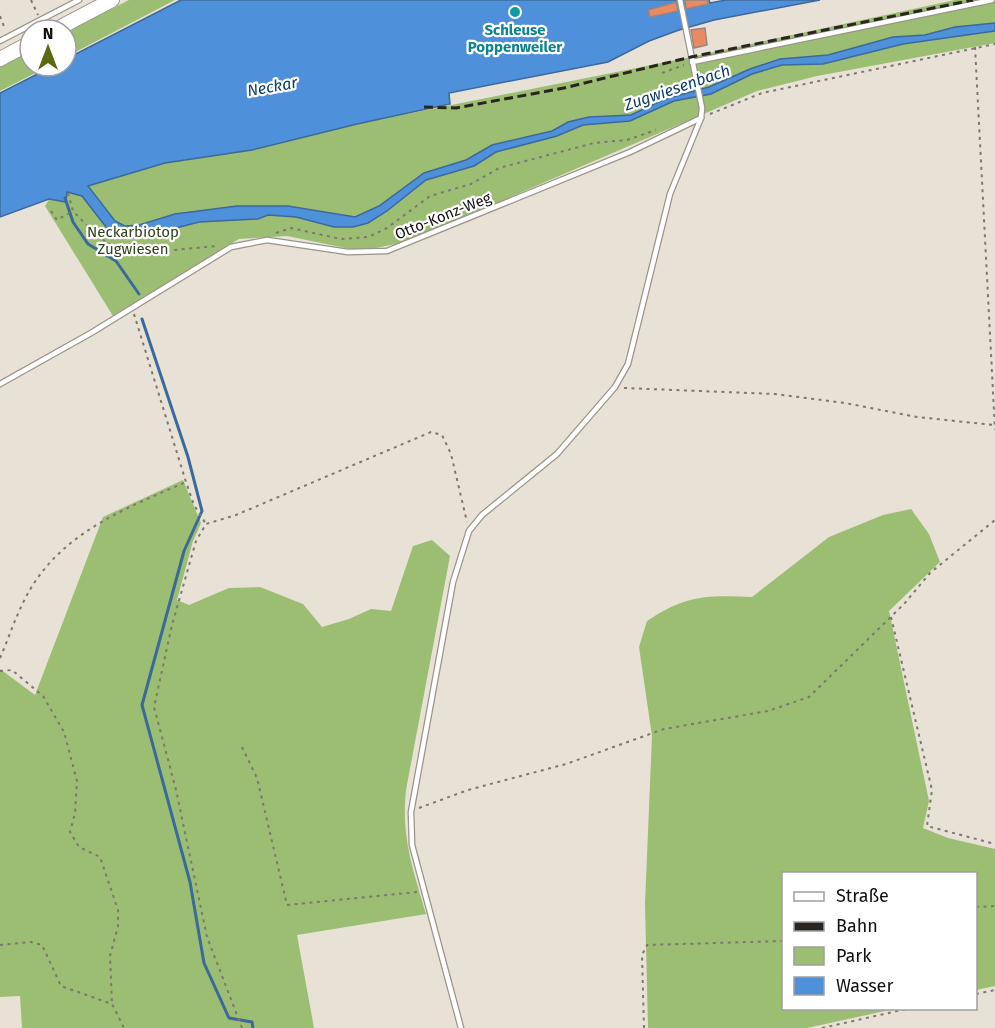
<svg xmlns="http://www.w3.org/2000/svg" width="995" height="1028" viewBox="0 0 995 1028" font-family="'Fira Sans',sans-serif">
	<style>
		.green { fill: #9cbe72 }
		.water { fill: #4e90d9; stroke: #3c699c; stroke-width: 1.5 }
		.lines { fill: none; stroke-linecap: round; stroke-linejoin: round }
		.stream { stroke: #3c699c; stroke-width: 3 }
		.building { fill: #ea8a63; stroke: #938782; stroke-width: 1.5 }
		.service-casing { stroke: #9b948a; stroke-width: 7 }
		.secondary-casing { stroke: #9b948a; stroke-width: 16 }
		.path { stroke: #7c7770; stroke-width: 2; stroke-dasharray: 3 4.5; stroke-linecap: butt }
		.service { stroke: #fff; stroke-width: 4.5 }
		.secondary { stroke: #fff; stroke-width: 14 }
		.rail { stroke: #292622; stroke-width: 3; stroke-dasharray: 9 4.5; stroke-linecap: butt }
		.culture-dot { fill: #0f9aa8; stroke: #fff; stroke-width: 2 }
		.labels { text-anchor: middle; stroke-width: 4.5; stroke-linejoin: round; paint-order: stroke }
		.culture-label { font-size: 15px; font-weight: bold; fill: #0d838f; stroke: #fff }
		.street-label { font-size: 15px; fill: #120f0c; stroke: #fff }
		.park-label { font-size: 15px; fill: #31411a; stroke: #fff }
		.water-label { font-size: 16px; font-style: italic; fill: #0c3c6b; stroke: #fff }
	</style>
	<rect width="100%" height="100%" fill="#e8e1d6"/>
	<g class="green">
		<path d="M 129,0 L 175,0 L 66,57 L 66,32 Z"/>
		<path d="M 955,0 L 995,0 L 995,43 L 817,76 L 757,91 L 406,242 L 360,251 L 287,236 L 239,239 L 113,316 L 45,206 L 50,198 L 66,192 L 165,163 L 252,150 L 357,124 L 681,59 Z"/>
		<path d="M 30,51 L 30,66 L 49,66 L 0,91 L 0,66 Z"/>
		<path d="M 183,480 L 201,523 L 193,541 L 177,600 L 189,605 L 229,588 L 260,587 L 303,604 L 322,627 L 349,619 L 371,609 L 391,611 L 413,546 L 432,540 L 450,556 L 406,790 C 401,837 413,869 426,914 L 297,935 L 314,1028 L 22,1028 L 20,996 L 0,997 L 0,669 L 35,695 L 103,517 Z"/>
		<path d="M 911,509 L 929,534 L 940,562 L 889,611 L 929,801 L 923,828 L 948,838 L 995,849 L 995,986 L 976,990 L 976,874 L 784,874 L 784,1008 L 894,1009 L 807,1028 L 648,1028 L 645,904 L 652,736 L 639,647 L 647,621 C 686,595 706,595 752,597 L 829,537 L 883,515 Z"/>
	</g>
	<path class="water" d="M 181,0 L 709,0 L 710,3 L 726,0 L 820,0 L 714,20 L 679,30 L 649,41 L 608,62 L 449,93 L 450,104 L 357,124 L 252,150 L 165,163 L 88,186 L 115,221 L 125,226 L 139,225 L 175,214 L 237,206 L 288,206 L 355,217 L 379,206 L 424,173 L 466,160 L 492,145 L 552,131 L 568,122 L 589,117 L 631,115 L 665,99 L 709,87 L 750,69 L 780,59 L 828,55 L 893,37 L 925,35 L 955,27 L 995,23 L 995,31 L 903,44 L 823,64 L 782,65 L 752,74 L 711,94 L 674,101 L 630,121 L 583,125 L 557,136 L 496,152 L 474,166 L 426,180 L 387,211 L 368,223 L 353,227 L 334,227 L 296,217 L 268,215 L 258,219 L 199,222 L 138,238 L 126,238 L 109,231 L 82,196 L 67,192 L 66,202 L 49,199 L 0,217 L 0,93 L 53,66 L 66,66 L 66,59 Z"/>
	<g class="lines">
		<g class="stream">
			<path d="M 65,198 L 73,222 L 88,244 L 116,261 L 139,294"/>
			<path d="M 142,319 L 188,457 L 202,511 L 184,551 L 142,705 L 190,882 L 204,963 L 229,1018 L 252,1022 L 253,1028"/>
		</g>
	</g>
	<g class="building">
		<path d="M 685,0 L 708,0 L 708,4 L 686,9 Z"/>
		<path d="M 676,2 L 678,11 L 650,17 L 648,10 Z"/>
		<path d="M 705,28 L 707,45 L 694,48 L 691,30 Z"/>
	</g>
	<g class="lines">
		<defs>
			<g id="service">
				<path d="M 0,41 L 79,0"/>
				<path d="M 692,62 L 992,0"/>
				<path d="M 0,384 L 91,333 L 231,247 L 267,240 L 348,252 L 387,251 L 630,152 L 701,118"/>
				<path d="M 461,1028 L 412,845 L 411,812 L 453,582 L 469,531 L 482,515 L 557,454 L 615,387 L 628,364 L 670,194 L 701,118 L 702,108 L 680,0"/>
			</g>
			<g id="secondary">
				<path d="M 55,30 L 112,0"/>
				<path d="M 0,59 L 30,43"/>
			</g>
		</defs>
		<use href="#service" class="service-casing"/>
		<use href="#secondary" class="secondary-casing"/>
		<g class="path">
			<path d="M 31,0 L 38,15"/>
			<path d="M 0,16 L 5,29"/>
			<path d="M 975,47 L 995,430"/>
			<path d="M 662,73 L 684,65"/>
			<path d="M 710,114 L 762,93 L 995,44"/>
			<path d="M 68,193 L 73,211 L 97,236 L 119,250 L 144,253 L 216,246"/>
			<path d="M 51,211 L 57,220 L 73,211"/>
			<path d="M 276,233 L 291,228 L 341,239 L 368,237 L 387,228 L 430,196 L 471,184 L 499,168 L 594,143 L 627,140 L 656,130"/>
			<path d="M 134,314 L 186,482 L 194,505 L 206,524"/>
			<path d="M 624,388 L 775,394 L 845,403 L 917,417 L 994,425"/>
			<path d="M 891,617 L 932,790 L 927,826 L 995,844"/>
			<path d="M 0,658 C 8,640 14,621 23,603 C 55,535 122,510 186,482"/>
			<path d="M 0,671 L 12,670 L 43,696 L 64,732 L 77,781 L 75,813 L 70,832 L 79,847 L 100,857 L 118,910 L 118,926 L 110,956 L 112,1004"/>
			<path d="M 242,747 L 257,778 L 287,905 L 417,892"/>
			<path d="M 419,808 L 468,790 L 566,764 L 664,729 L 768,711 L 809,697 L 904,604 L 930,573 L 995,520"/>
			<path d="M 976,907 L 995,906"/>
			<path d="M 0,945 L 31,942 L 42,945 L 61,986 L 112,1004 L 124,1028"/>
			<path d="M 976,994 L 995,990"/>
			<path d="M 242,1028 L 207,937 L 176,790 L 154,707 L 172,625 L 196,541 L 206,524 L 236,515 L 431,432 L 442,435 L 451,454 L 467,522"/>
			<path d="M 644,1028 L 642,955 L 647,945 L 784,941"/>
			<path d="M 822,1028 L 911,1008"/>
		</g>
		<use href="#service" class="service"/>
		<use href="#secondary" class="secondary"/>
		<path class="rail" d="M 424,107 L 456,108 L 564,88 L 691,57 L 973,0"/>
	</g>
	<circle class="culture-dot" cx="515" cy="12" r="6"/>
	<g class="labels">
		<g class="culture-label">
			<text x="515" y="35">Schleuse<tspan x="515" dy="17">Poppenweiler</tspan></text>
		</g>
		<g class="street-label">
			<text transform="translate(443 216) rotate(-22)" y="5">Otto-Konz-Weg</text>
		</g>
		<g class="park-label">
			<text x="133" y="237">Neckarbiotop<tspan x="133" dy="17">Zugwiesen</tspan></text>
		</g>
		<g class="water-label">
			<text transform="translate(272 86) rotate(-10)" y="6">Neckar</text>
			<text transform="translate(677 87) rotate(-19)" y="6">Zugwiesenbach</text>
		</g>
	</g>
	<rect x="782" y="872" width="195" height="138" fill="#ffffff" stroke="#a09f9e" stroke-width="1.5"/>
	<rect x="794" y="892" width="30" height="9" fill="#ffffff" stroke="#a09f9e" stroke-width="1.5"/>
	<text x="836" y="902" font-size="18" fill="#120f0c">Straße</text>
	<rect x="794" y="922" width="30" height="9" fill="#292622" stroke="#a09f9e" stroke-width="1.5"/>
	<text x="836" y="932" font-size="18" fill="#120f0c">Bahn</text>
	<rect x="794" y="947" width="30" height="18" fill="#9cbe72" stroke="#a09f9e" stroke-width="1.5"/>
	<text x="836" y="962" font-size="18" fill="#120f0c">Park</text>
	<rect x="794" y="977" width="30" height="18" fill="#4e90d9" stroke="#a09f9e" stroke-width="1.5"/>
	<text x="836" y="992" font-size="18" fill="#120f0c">Wasser</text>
	<g transform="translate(48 48)"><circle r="28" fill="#ffffff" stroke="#a09f9e" stroke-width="1.5"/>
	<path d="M0-4.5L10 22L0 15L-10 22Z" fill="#5b680f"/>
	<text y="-9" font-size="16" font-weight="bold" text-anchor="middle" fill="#120f0c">N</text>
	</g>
</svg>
